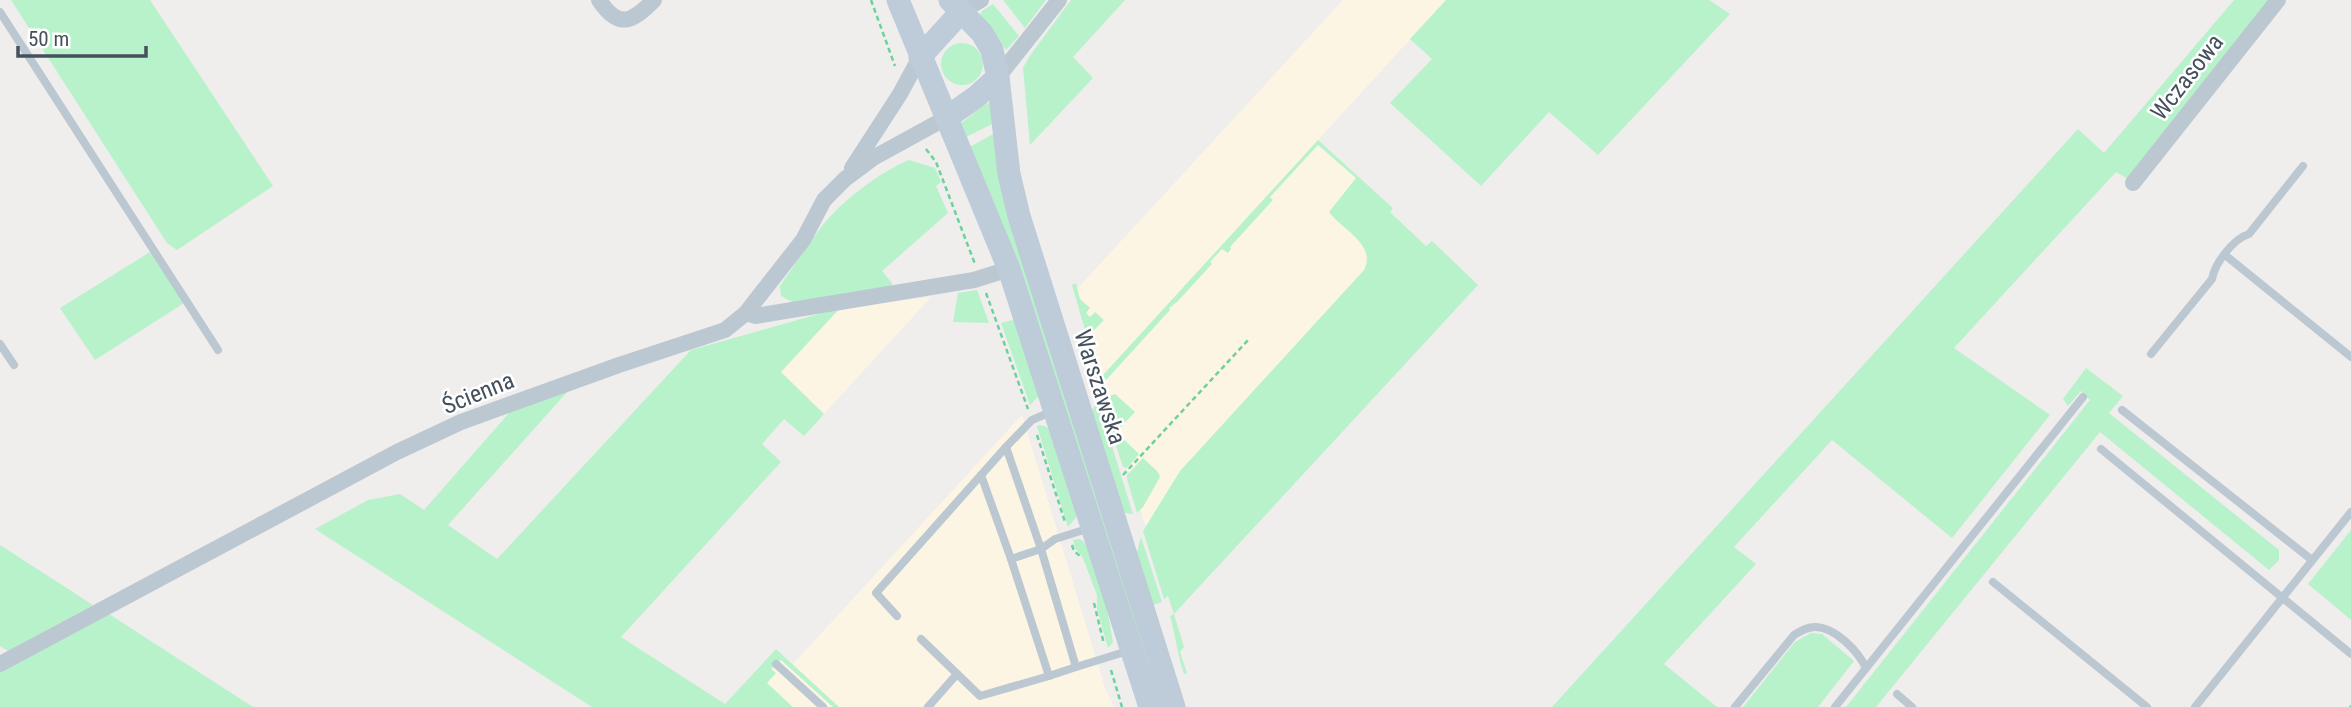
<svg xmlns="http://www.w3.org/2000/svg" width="2351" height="707" viewBox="0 0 2351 707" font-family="'Roboto Condensed',sans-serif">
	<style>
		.commercial { fill: #fdf5e4 }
		.green { fill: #b7f2cb }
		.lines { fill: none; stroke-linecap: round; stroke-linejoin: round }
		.path { stroke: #6cd29c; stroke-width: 2.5; stroke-dasharray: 5 3.5; stroke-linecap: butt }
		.lane { stroke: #bcc8d1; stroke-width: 8 }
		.street { stroke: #bcc8d1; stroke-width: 16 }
		.secondary { stroke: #becbd8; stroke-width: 23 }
		.labels { text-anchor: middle; stroke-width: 5; stroke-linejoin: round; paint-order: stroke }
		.street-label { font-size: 24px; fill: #44515c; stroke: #fff }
	</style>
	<rect width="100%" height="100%" fill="#f0eded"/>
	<g class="commercial">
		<path d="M 1343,0 L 1446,0 L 1318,140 L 1393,208 L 1390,212 L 1426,246 L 1151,543 L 1105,398 L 1091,333 L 1077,289 Z"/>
		<path d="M 931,297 L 824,414 L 780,372 L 840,308 Z"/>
		<path d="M 1022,415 L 1105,688 L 1114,707 L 723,707 L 776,649 L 793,664 Z"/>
	</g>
	<g class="green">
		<path d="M 11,0 L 150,0 L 273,186 L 177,250 L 167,243 Z"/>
		<path d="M 1003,0 L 1046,0 L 1025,28 Z"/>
		<path d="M 1071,0 L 1125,0 L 1073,57 L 1093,78 L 1030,145 L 1023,68 L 1029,57 Z"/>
		<path d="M 1446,0 L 1709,0 L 1730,14 L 1598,155 L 1549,112 L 1481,186 L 1390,103 L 1432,59 L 1410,39 Z"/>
		<path d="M 2234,0 L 2271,0 L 2128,179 L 2116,172 L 1954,348 L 2050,415 L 1952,538 L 1832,440 L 1734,547 L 1756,564 L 1664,664 L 1717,707 L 1552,707 L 2078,129 L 2104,153 Z"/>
		<path d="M 993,4 L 1019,36 L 1006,50 L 980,16 L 982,11 Z"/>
		<circle cx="962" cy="64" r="21"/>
		<path d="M 987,103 L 991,104 L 994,123 L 964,138 L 960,124 Z"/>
		<path d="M 995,133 L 1165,707 L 1159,707 L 968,148 Z"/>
		<path d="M 1318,140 L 1393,208 L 1390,212 L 1426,246 L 1432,241 L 1478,285 L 1174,614 L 1184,647 L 1180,652 L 1187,673 L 1184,674 C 1177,654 1176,636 1170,616 L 1174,614 L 1168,596 L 1164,599 L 1143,531 L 1180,471 L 1364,270 C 1377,244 1342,230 1329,212 L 1356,178 L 1318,145 L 1270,197 L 1273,200 L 1230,247 L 1231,249 L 1228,253 L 1222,249 L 1210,262 L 1212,264 L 1177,302 L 1169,308 L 1170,310 L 1107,379 L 1097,382 L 1092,367 L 1098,366 L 1099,375 L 1103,375 Z"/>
		<path d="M 909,160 L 935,168 L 941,182 L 936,186 L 948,213 L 882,271 L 892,283 L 892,287 L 794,303 L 781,296 L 780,286 C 794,266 807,245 822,226 C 842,201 880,172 909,160 Z"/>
		<path d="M 150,252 L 184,303 L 95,360 L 60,308 Z"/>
		<path d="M 1076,283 L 1080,299 L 1090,308 L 1086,313 L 1090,317 L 1095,312 L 1104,320 L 1091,333 L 1094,349 L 1091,351 L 1072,285 Z"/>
		<path d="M 977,290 L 989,323 L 953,322 L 958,293 Z"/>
		<path d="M 840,308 L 781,372 L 824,414 L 804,436 L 784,419 L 762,444 L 781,462 L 621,637 L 725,704 L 776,649 L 839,707 L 833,707 L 781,660 L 771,669 L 776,673 L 767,683 L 793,707 L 592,707 L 315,529 L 368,500 L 400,494 L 424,510 L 509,413 L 568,391 L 448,525 L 497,559 L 691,350 Z"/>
		<path d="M 1013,320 L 1016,321 L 1040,395 L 1030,405 L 1001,323 Z"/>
		<path d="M 2086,368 L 2123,396 L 2109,413 L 2279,550 L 2279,560 L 2269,570 L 2100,432 L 1876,707 L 1846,707 L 2090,400 L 2081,391 L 2068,406 L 2063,399 Z"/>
		<path d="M 1115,394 L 1135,412 L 1116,432 L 1139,454 L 1127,468 L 1123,467 L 1101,399 Z"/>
		<path d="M 1098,401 L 1133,514 L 1125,513 L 1121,508 L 1092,410 Z"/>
		<path d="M 1041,425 L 1049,428 L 1077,516 L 1068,527 L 1037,426 Z"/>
		<path d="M 1143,458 L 1158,472 L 1160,477 L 1143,507 L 1137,513 L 1127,479 L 1127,475 Z"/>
		<path d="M 2351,530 L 2351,620 L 2308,584 Z"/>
		<path d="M 1141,537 L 1162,602 L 1153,605 L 1137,552 Z"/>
		<path d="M 1080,539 C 1097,549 1110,621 1113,642 L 1108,648 L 1097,609 L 1097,595 L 1083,558 L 1075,548 L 1073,540 Z"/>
		<path d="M 0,545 L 93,605 L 8,651 L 0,646 Z"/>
		<path d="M 109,614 L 253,707 L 0,707 L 0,672 Z"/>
		<path d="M 1811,633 L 1822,634 L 1854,661 L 1818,707 L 1743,707 L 1795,642 Z"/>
	</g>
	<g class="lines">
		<g class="path">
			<path d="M 871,0 L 895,66"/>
			<path d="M 926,149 L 936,162 L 975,264"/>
			<path d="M 986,293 L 1028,409"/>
			<path d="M 1037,435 L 1065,522"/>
			<path d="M 1123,475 L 1250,338"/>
			<path d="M 1072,545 L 1074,551 L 1080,556"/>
			<path d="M 1094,603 L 1104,644"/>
			<path d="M 1111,670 L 1122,707"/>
			<path d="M 2350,707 L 2351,706"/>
		</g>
		<g class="lane">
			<path d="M 0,12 L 218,350"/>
			<path d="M 2225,255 L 2351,357"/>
			<path d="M 0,344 L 14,365"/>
			<path d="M 2151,354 L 2212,279 C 2215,263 2233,239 2249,234 L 2303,166"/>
			<path d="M 2122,410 L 2312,560"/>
			<path d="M 1006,447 L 1032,420 L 1053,411"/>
			<path d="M 2101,449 L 2351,654"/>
			<path d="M 1090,528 L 1055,539 L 1041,549 L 1076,667 L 1131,650"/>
			<path d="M 1993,582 L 2147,707"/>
			<path d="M 897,616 L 876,593 L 1006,447 L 1041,549 L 1011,559"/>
			<path d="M 921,639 L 980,696 L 1049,676 L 1011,559 L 981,475"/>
			<path d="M 776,664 L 823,707"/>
			<path d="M 1049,676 L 1076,667"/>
			<path d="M 1897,694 L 1912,707"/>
			<path d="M 928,707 L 957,674"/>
			<path d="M 1735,707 L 1794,635 C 1801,631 1807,627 1815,627 C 1835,627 1858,651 1866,668"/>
			<path d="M 1835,707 L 2083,397"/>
			<path d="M 2195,707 L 2351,512"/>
		</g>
		<g class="street">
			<path d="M 599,0 C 619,30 632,22 654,0"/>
			<path d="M 961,12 L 981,0"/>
			<path d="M 998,77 L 1059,0"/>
			<path d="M 852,168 L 900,94 L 920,57"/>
			<path d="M 2133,183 L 2278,0"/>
			<path d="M 746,313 L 755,316 L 974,280 L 1009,269"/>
			<path d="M 0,664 L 397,452 L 461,422 L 619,365 L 725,330 L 746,313 L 756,300 L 803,240 L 824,200 L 845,179 L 873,158 L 946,118"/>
		</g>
		<g class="secondary">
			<path d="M 898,0 L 1009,269 L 1150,707"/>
			<path d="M 950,0 L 982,33 L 992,50 L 998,77 L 1009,174 L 1019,216 L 1174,707"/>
			<path d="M 920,57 L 961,12"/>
			<path d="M 946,118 L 976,97 L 998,77"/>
		</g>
	</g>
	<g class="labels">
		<g class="street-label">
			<text transform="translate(2187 77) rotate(-52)" y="8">Wczasowa</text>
			<text transform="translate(1100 387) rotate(72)" y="8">Warszawska</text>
			<text transform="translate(478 393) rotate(-22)" y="8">Ścienna</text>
		</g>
	</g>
	<path d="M18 46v10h128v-10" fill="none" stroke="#44515c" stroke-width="3.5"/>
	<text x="28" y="46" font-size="21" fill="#44515c" stroke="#ffffff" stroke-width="5" paint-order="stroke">50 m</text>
</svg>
